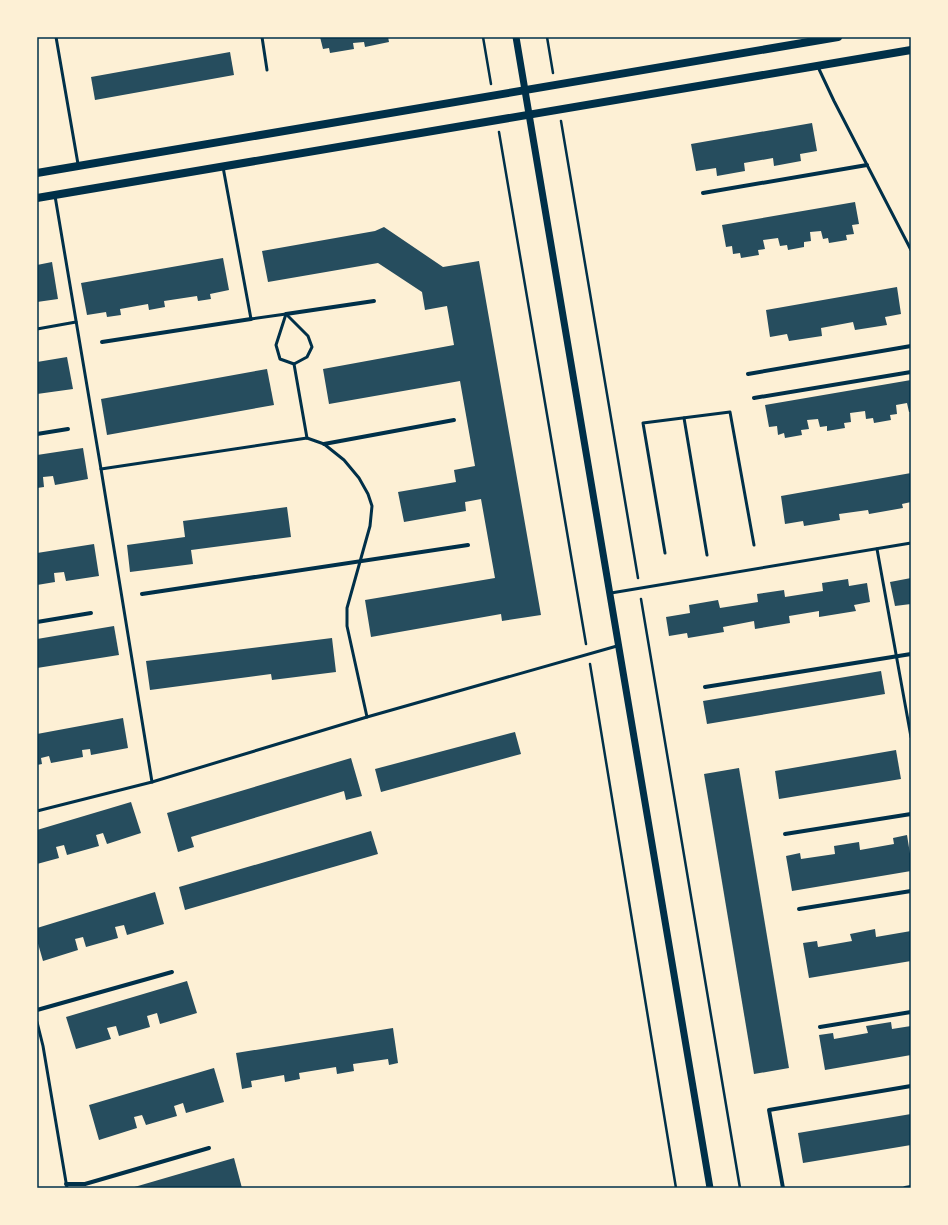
<svg xmlns="http://www.w3.org/2000/svg" width="948" height="1225" viewBox="0 0 948 1225" font-family="Overpass,sans-serif">
	<style>
		.building { fill: #264d5e }
		.lines { fill: none; stroke-linecap: round; stroke-linejoin: round }
		.path { stroke: #003049; stroke-width: 2.5 }
		.service { stroke: #003049; stroke-width: 3 }
		.minor { stroke: #003049; stroke-width: 4 }
		.tertiary { stroke: #003049; stroke-width: 7 }
		.secondary { stroke: #003049; stroke-width: 8 }
		.neatline { fill: none; stroke: #003049; stroke-width: 1.5 }
	</style>
	<rect width="100%" height="100%" fill="#fdf0d5"/>
	<g class="building">
		<path d="M 320,37 L 388,37 L 389,42 L 365,47 L 364,42 L 353,43 L 354,49 L 330,53 L 329,48 L 323,49 Z"/>
		<path d="M 230,52 L 234,75 L 95,100 L 91,77 Z"/>
		<path d="M 812,123 L 817,151 L 800,154 L 801,161 L 774,166 L 773,158 L 744,163 L 745,171 L 717,176 L 716,168 L 696,171 L 691,144 Z"/>
		<path d="M 855,202 L 859,224 L 852,225 L 854,234 L 846,235 L 847,240 L 829,243 L 828,238 L 823,239 L 821,231 L 810,232 L 811,241 L 804,242 L 804,247 L 788,250 L 787,245 L 780,246 L 778,238 L 763,240 L 765,249 L 758,250 L 759,255 L 741,258 L 740,253 L 733,254 L 732,246 L 726,247 L 722,225 Z"/>
		<path d="M 384,227 L 443,267 L 479,261 L 541,615 L 502,621 L 501,614 L 371,637 L 365,600 L 495,578 L 481,499 L 465,502 L 466,511 L 404,522 L 398,492 L 456,482 L 454,470 L 475,466 L 460,381 L 329,404 L 323,369 L 454,345 L 447,306 L 425,310 L 422,292 L 378,263 L 268,282 L 262,251 L 375,231 Z"/>
		<path d="M 223,258 L 229,290 L 210,294 L 211,299 L 198,301 L 197,296 L 164,301 L 165,307 L 149,310 L 148,304 L 120,309 L 121,315 L 107,317 L 106,312 L 87,315 L 81,283 Z"/>
		<path d="M 52,262 L 58,299 L 37,302 L 37,265 Z"/>
		<path d="M 897,287 L 901,314 L 885,317 L 887,325 L 855,330 L 853,322 L 821,328 L 822,336 L 789,341 L 787,334 L 770,337 L 766,310 Z"/>
		<path d="M 67,357 L 73,389 L 37,394 L 37,362 Z"/>
		<path d="M 267,369 L 274,405 L 107,435 L 101,399 Z"/>
		<path d="M 911,380 L 911,412 L 909,412 L 907,403 L 896,405 L 897,414 L 890,415 L 891,420 L 874,423 L 873,418 L 866,419 L 865,411 L 850,413 L 851,422 L 844,423 L 845,428 L 827,431 L 827,426 L 820,427 L 818,419 L 807,420 L 809,429 L 801,430 L 802,435 L 785,438 L 784,433 L 778,435 L 777,426 L 769,427 L 765,405 Z"/>
		<path d="M 83,448 L 88,479 L 55,485 L 53,476 L 43,477 L 44,487 L 37,488 L 37,455 Z"/>
		<path d="M 911,473 L 911,502 L 902,504 L 903,508 L 869,514 L 868,510 L 839,514 L 840,520 L 804,526 L 803,521 L 785,524 L 781,496 Z"/>
		<path d="M 287,507 L 291,537 L 191,550 L 193,564 L 130,572 L 127,545 L 185,537 L 183,521 Z"/>
		<path d="M 94,544 L 99,576 L 66,581 L 64,572 L 54,573 L 55,582 L 37,585 L 37,553 Z"/>
		<path d="M 911,578 L 911,604 L 895,606 L 890,582 Z"/>
		<path d="M 848,579 L 849,586 L 867,583 L 870,602 L 854,605 L 856,611 L 819,617 L 819,611 L 789,616 L 790,623 L 755,629 L 754,621 L 723,627 L 724,632 L 688,638 L 687,633 L 669,636 L 666,617 L 690,613 L 689,605 L 718,600 L 720,608 L 758,602 L 757,594 L 784,590 L 785,597 L 823,591 L 822,583 Z"/>
		<path d="M 114,626 L 119,655 L 37,668 L 37,639 Z"/>
		<path d="M 332,638 L 336,672 L 272,680 L 271,674 L 150,690 L 146,661 Z"/>
		<path d="M 881,671 L 885,694 L 707,724 L 703,701 Z"/>
		<path d="M 123,718 L 128,748 L 91,755 L 90,749 L 82,750 L 83,757 L 51,763 L 49,756 L 41,758 L 42,764 L 37,765 L 37,734 Z"/>
		<path d="M 515,732 L 521,754 L 381,792 L 375,769 Z"/>
		<path d="M 896,750 L 901,779 L 779,799 L 775,771 Z"/>
		<path d="M 351,758 L 362,796 L 346,800 L 344,791 L 191,837 L 194,847 L 178,852 L 167,813 Z"/>
		<path d="M 739,768 L 789,1068 L 754,1074 L 704,774 Z"/>
		<path d="M 131,802 L 141,833 L 107,844 L 103,833 L 96,835 L 99,846 L 67,855 L 64,845 L 56,847 L 59,858 L 37,864 L 37,830 Z"/>
		<path d="M 371,831 L 378,854 L 185,910 L 179,887 Z"/>
		<path d="M 907,835 L 911,860 L 911,871 L 792,891 L 786,856 L 800,853 L 801,859 L 835,854 L 834,846 L 859,842 L 860,850 L 894,844 L 893,838 Z"/>
		<path d="M 155,892 L 164,924 L 127,935 L 124,925 L 115,927 L 118,938 L 86,947 L 83,937 L 75,939 L 78,950 L 43,961 L 37,940 L 37,928 Z"/>
		<path d="M 875,929 L 876,937 L 911,931 L 911,961 L 809,978 L 803,943 L 817,941 L 818,947 L 852,941 L 850,934 Z"/>
		<path d="M 187,981 L 197,1013 L 160,1024 L 157,1013 L 147,1016 L 150,1027 L 119,1036 L 116,1026 L 107,1028 L 111,1039 L 76,1049 L 66,1017 Z"/>
		<path d="M 891,1022 L 892,1029 L 911,1026 L 911,1055 L 825,1070 L 819,1035 L 833,1033 L 834,1039 L 868,1033 L 866,1026 Z"/>
		<path d="M 393,1028 L 398,1063 L 389,1065 L 388,1059 L 353,1064 L 354,1071 L 337,1074 L 336,1067 L 299,1073 L 300,1079 L 285,1082 L 284,1075 L 251,1081 L 252,1087 L 242,1089 L 236,1053 Z"/>
		<path d="M 214,1068 L 224,1102 L 186,1113 L 183,1103 L 174,1106 L 177,1116 L 146,1125 L 142,1115 L 134,1117 L 137,1128 L 99,1140 L 89,1105 Z"/>
		<path d="M 911,1114 L 911,1145 L 803,1163 L 798,1133 Z"/>
		<path d="M 234,1158 L 242,1188 L 131,1188 Z"/>
	</g>
	<g class="lines">
		<g class="path">
			<path d="M 483,37 L 491,84"/>
			<path d="M 547,37 L 553,73"/>
			<path d="M 561,121 L 638,578"/>
			<path d="M 499,132 L 586,644"/>
			<path d="M 641,599 L 740,1188"/>
			<path d="M 590,664 L 676,1188"/>
		</g>
		<g class="service">
			<path d="M 56,37 L 78,164"/>
			<path d="M 262,37 L 267,70"/>
			<path d="M 818,67 L 834,101 L 911,250"/>
			<path d="M 223,167 L 251,319 L 286,314"/>
			<path d="M 55,196 L 101,469 L 152,782"/>
			<path d="M 286,314 L 276,345 L 280,359 L 294,364 L 307,438"/>
			<path d="M 286,314 L 308,336 L 312,347 L 307,357 L 294,364"/>
			<path d="M 37,329 L 76,322"/>
			<path d="M 684,418 L 707,555"/>
			<path d="M 101,469 L 307,438 L 324,444 L 344,460 L 359,478 L 368,494 L 372,506 L 370,526 L 347,608 L 347,626 L 367,717"/>
			<path d="M 877,549 L 911,737"/>
			<path d="M 665,553 L 643,423 L 730,412 L 754,545"/>
			<path d="M 611,593 L 911,543"/>
			<path d="M 37,811 L 152,782 L 367,717 L 617,646"/>
			<path d="M 37,1022 L 43,1046 L 67,1188"/>
		</g>
		<g class="minor">
			<path d="M 703,193 L 867,165"/>
			<path d="M 286,314 L 374,301"/>
			<path d="M 102,342 L 251,319"/>
			<path d="M 748,374 L 911,346"/>
			<path d="M 754,398 L 911,372"/>
			<path d="M 37,434 L 68,429"/>
			<path d="M 324,444 L 454,420"/>
			<path d="M 142,594 L 468,545"/>
			<path d="M 37,622 L 91,613"/>
			<path d="M 705,687 L 911,654"/>
			<path d="M 785,834 L 911,814"/>
			<path d="M 799,909 L 911,891"/>
			<path d="M 37,1010 L 172,972"/>
			<path d="M 820,1027 L 911,1012"/>
			<path d="M 66,1184 L 85,1184 L 209,1148"/>
			<path d="M 783,1188 L 769,1110 L 911,1086"/>
			<path d="M 905,1188 L 911,1187"/>
		</g>
		<path class="tertiary" d="M 516,37 L 710,1188"/>
		<g class="secondary">
			<path d="M 37,173 L 838,37"/>
			<path d="M 37,198 L 911,50"/>
		</g>
	</g>
	<rect width="948" height="1225" fill="none" stroke="#fdf0d5" stroke-width="76"/>
	<rect x="38" y="38" width="872" height="1149" class="neatline"/>
</svg>
